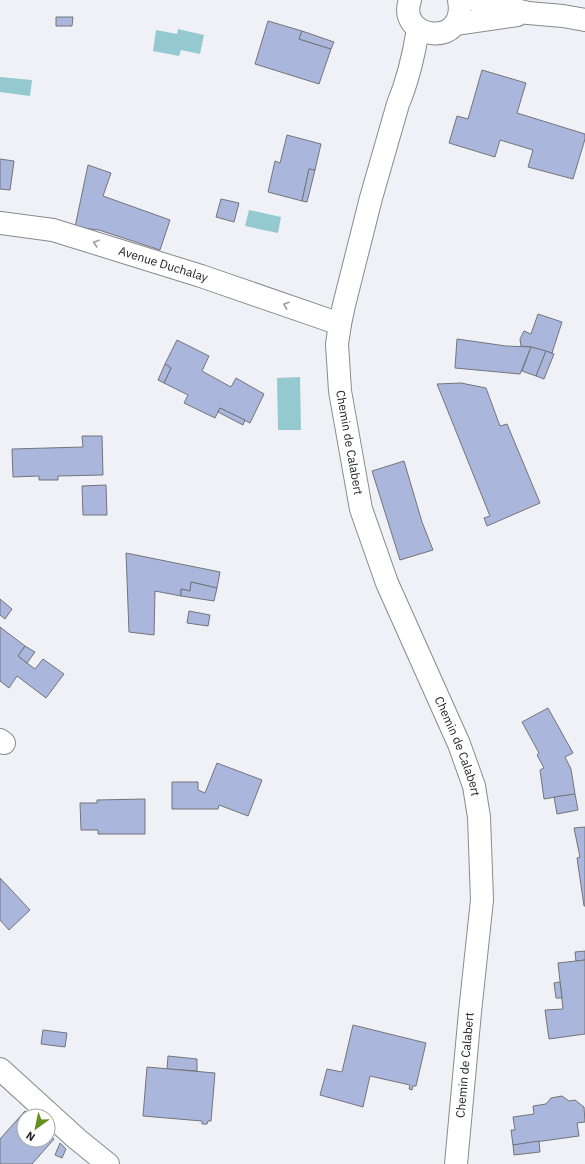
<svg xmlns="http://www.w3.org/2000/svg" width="585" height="1164" viewBox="0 0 585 1164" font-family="'IBM Plex Sans',sans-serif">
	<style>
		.water { fill: #94cacf }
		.building { fill: #aab6dc; stroke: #737579 }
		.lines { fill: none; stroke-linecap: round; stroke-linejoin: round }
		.street-casing { stroke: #888a8e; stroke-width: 24 }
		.secondary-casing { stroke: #888a8e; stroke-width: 24 }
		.street { stroke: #fff; stroke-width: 22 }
		.secondary { stroke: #fff; stroke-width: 22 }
		.oneway { stroke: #9b9c9c }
		.labels { text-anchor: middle; stroke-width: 3; stroke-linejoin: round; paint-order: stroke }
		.street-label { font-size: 12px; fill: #212224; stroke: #fff }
	</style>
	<rect width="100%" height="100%" fill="#eff1f6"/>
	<g class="water">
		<path d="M 178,29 L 204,35 L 200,54 L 181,50 L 179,56 L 153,51 L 156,30 L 177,34 Z"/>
		<path d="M 0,77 L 32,80 L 30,96 L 0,92 Z"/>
		<path d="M 249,210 L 281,217 L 278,233 L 245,226 Z"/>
		<path d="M 300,377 L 301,430 L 278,430 L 277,378 Z"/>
	</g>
	<g class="building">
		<path d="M 56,17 L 73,17 L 72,26 L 56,26 Z"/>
		<path d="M 268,21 L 302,31 L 299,39 L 331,49 L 319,84 L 255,64 Z"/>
		<path d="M 302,31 L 334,42 L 331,49 L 299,39 Z"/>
		<path d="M 482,70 L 526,83 L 517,113 L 585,134 L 585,139 L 573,179 L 528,167 L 533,150 L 500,140 L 495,157 L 449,143 L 457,116 L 468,119 Z"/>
		<path d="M 287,135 L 321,144 L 315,170 L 309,169 L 302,201 L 268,192 L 275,161 L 280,163 Z"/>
		<path d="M 0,159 L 14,161 L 10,190 L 0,189 Z"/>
		<path d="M 88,165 L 111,173 L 103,196 L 170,220 L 160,250 L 99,230 L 75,227 Z"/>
		<path d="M 309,169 L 315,170 L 307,202 L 302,201 Z"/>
		<path d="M 221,199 L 239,203 L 234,222 L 216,217 Z"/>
		<path d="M 538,314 L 562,322 L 552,353 L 531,347 L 521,346 L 520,339 L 524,331 L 531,334 Z"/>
		<path d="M 457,339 L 506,346 L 531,347 L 520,374 L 455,368 Z"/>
		<path d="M 177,340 L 209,356 L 202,371 L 231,387 L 236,378 L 264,394 L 250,423 L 220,408 L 215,418 L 184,403 L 188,395 L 164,383 L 171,368 L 165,364 Z"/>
		<path d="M 531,347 L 546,351 L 536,376 L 522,371 Z"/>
		<path d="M 546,351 L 554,354 L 544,379 L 536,376 Z"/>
		<path d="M 165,364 L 171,368 L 164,383 L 158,380 Z"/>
		<path d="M 461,383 L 486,388 L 500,426 L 507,424 L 540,503 L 487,526 L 484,518 L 490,516 L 437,384 Z"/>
		<path d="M 220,408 L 245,420 L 243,425 L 218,412 Z"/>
		<path d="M 82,436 L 102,436 L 103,475 L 58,476 L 58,480 L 39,480 L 39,476 L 13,477 L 12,449 L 83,447 Z"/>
		<path d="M 404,461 L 422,522 L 433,550 L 400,560 L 372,471 Z"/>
		<path d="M 106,485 L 107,515 L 83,515 L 82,486 Z"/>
		<path d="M 126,553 L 220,572 L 217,588 L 191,582 L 190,591 L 181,589 L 181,596 L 155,591 L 154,635 L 129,632 Z"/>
		<path d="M 191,582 L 217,588 L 214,601 L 181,596 L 181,589 L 190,591 Z"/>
		<path d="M 0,599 L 12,609 L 5,619 L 0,615 Z"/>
		<path d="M 189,611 L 210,615 L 208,626 L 187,623 Z"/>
		<path d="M 0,627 L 25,646 L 18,656 L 27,663 L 35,669 L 43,659 L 64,674 L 46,698 L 17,676 L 9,688 L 0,681 Z"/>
		<path d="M 25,646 L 35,652 L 27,663 L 18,656 Z"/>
		<path d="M 548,708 L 573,753 L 565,757 L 571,769 L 575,794 L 544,799 L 540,770 L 544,768 L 537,755 L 539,753 L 522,722 Z"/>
		<path d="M 217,763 L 262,780 L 248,816 L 219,805 L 218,809 L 172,809 L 172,782 L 198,782 L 198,790 L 205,793 Z"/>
		<path d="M 575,794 L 578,810 L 557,814 L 554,797 Z"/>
		<path d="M 145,799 L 145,834 L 98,834 L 98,830 L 81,830 L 80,803 L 97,803 L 97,800 Z"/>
		<path d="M 585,827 L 585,906 L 584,906 L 577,858 L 580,857 L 574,828 Z"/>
		<path d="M 0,878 L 30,910 L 9,930 L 0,920 Z"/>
		<path d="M 585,951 L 585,960 L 576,961 L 575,952 Z"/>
		<path d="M 585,960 L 585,1034 L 549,1039 L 545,1010 L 563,1009 L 558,963 Z"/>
		<path d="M 560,982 L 562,998 L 556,998 L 554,983 Z"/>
		<path d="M 353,1025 L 426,1043 L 416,1086 L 413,1086 L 412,1090 L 409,1089 L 410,1085 L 370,1076 L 363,1107 L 320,1095 L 327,1069 L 342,1072 Z"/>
		<path d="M 43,1030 L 67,1033 L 65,1047 L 41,1044 Z"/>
		<path d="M 168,1056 L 197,1059 L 197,1071 L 167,1069 Z"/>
		<path d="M 147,1067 L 215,1073 L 211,1121 L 208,1121 L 207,1124 L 202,1124 L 202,1121 L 143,1116 Z"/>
		<path d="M 562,1096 L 569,1101 L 575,1100 L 584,1107 L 585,1122 L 577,1123 L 579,1136 L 513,1145 L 511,1130 L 515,1130 L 513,1117 L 534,1114 L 533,1106 L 546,1104 L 551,1098 Z"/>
		<path d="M 25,1111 L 30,1116 L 24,1116 L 24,1140 L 48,1140 L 48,1133 L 54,1139 L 32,1164 L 0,1164 L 0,1139 Z"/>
		<path d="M 539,1141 L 540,1152 L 514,1155 L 513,1145 Z"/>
		<path d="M 60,1143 L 66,1149 L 62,1158 L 55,1155 Z"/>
	</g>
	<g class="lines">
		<defs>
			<g id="street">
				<path d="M 410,0 C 396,40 468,49 459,0"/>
				<path d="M 476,0 L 528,13 L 563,16 L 585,20"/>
				<path d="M 455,24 L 517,15"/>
				<path id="s1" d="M 418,29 C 414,54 408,80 398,104 L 371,198 L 344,305 L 340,324 L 337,344 L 340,391 L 361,509 L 387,583 L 459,744 L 474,786 L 479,817 L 482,900 L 470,1012 L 456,1164"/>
				<path id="s2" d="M 0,223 L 53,230 L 201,276 L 340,324"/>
				<path d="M 0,740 L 4,743"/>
			</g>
			<path id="secondary" d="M 0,1069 L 77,1139 L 108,1164"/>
		</defs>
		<use href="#street" class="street-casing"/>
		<use href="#secondary" class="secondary-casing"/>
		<use href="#street" class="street"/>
		<use href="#secondary" class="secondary"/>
	</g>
	<defs><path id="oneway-chevron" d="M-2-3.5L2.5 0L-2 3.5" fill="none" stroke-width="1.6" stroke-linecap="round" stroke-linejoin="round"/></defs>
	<g class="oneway">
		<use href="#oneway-chevron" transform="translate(96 243) rotate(-163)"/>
		<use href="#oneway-chevron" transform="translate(286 305) rotate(-161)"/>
	</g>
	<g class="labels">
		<g class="street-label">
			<text dy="4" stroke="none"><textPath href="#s2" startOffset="169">Avenue Duchalay</textPath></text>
			<text dy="4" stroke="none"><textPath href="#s1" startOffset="425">Chemin de Calabert</textPath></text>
			<text dy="4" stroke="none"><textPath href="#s1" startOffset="749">Chemin de Calabert</textPath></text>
			<text transform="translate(465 1065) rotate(-85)" y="4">Chemin de Calabert</text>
		</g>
	</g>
	<g transform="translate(36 1128) rotate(213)"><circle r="19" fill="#ffffff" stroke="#a6a7a7"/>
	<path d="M0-3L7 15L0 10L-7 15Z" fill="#648f21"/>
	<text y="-6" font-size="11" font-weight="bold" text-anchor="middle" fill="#212224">N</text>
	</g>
</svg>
